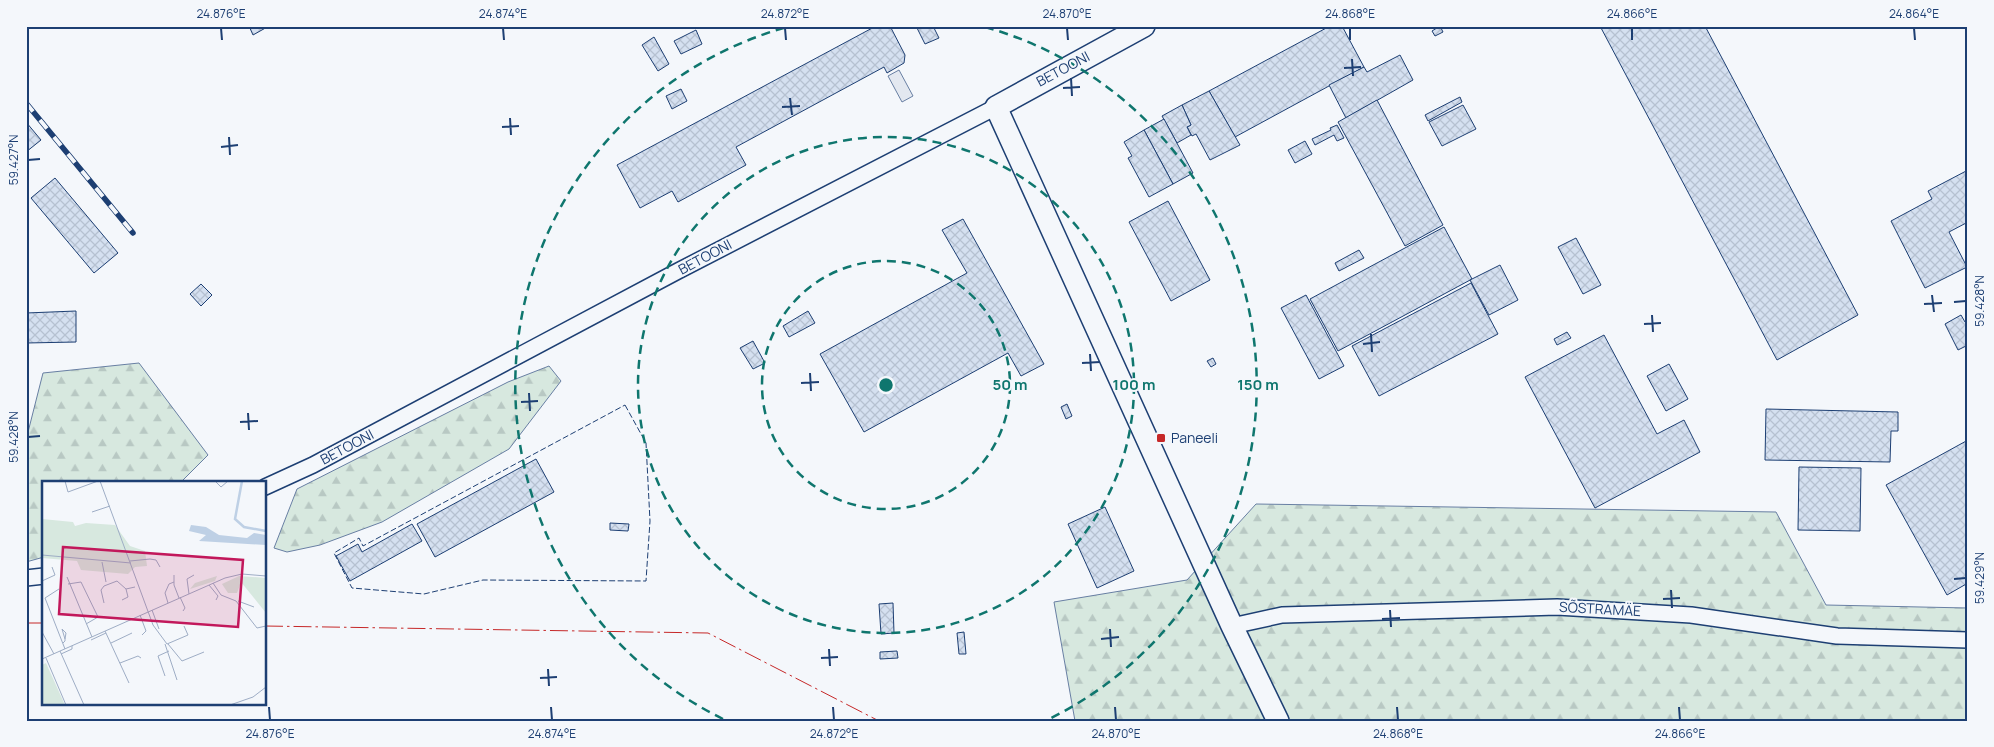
<svg xmlns="http://www.w3.org/2000/svg" width="1994" height="747" viewBox="0 0 1994 747" font-family="Manrope,sans-serif">
	<style>
		.forest { fill: url(#forest-firs); stroke: #687fa3 }
		.parking { fill: #e3e8f0; stroke: #687fa3 }
		.building { fill: url(#building-cross-hatch); stroke: #1d3f73 }
		.lines { fill: none; stroke-linecap: round; stroke-linejoin: round }
		.street-casing { stroke: #1d3f73; stroke-width: 18 }
		.secondary-casing { stroke: #1d3f73; stroke-width: 24 }
		.street { stroke: #f4f7fb; stroke-width: 15 }
		.secondary { stroke: #f4f7fb; stroke-width: 21 }
		.rail-casing { stroke: #1d3f73; stroke-width: 5.5 }
		.rail { stroke: #f4f7fb; stroke-width: 4; stroke-dasharray: 11; stroke-linecap: butt }
		.fence { stroke: #1d3f73; stroke-width: 1; stroke-dasharray: 6 2.5; stroke-linecap: butt }
		.power { stroke: #c62828; stroke-width: 1; stroke-dasharray: 18 4 2.5 4; stroke-linecap: butt }
		.ticks { fill: none; stroke: #1d3f73; stroke-width: 2 }
		.ring { fill: none; stroke: #0f766e; stroke-width: 2.5; stroke-dasharray: 9 6 }
		.poi-dot { fill: #c62828; stroke: #f4f7fb; stroke-width: 2 }
		.labels { text-anchor: middle; stroke-width: 4; stroke-linejoin: round; paint-order: stroke }
		.street-label { font-size: 14px; fill: #1d3f73; stroke: #f4f7fb }
		.poi-label { font-size: 14px; fill: #1d3f73; stroke: #f4f7fb; text-anchor: start }
		.inset-river { fill: none; stroke: #bed0e5; stroke-width: 2.5 }
		.inset-road { fill: none; stroke: #9eadc5; stroke-width: 1 }
		.view { fill: #c2185b; fill-opacity: 0.15; stroke: #c2185b; stroke-width: 2.5 }
		.inset-edge { fill: none; stroke: #1d3f73; stroke-width: 2.5 }
		.centre { fill: #0f766e; stroke: #f4f7fb; stroke-width: 2.5 }
		.ring-label { font-size: 15px; text-anchor: middle; font-weight: bold; fill: #0f766e; stroke: #f4f7fb; stroke-width: 4; stroke-linejoin: round; paint-order: stroke }
		.neatline { fill: none; stroke: #1d3f73; stroke-width: 2 }
		.ticks-label { font-size: 12px; text-anchor: middle; fill: #1d3f73 }
	</style>
	<defs>
		<pattern id="forest-firs" width="22" height="20" patternUnits="userSpaceOnUse" patternTransform="scale(1.25)"><rect width="22" height="20" fill="#d7e8df"/><path d="M5 1l3.5 6h-7zM16 11l3.5 6h-7z" fill="#b8c8c3"/></pattern>
		<pattern id="building-cross-hatch" width="8" height="8" patternUnits="userSpaceOnUse" patternTransform="scale(1.25)"><rect width="8" height="8" fill="#d5e0f0"/><path d="M0 0l8 8M0 8l8-8" fill="none" stroke="#b6c1d1"/></pattern>
	</defs>
	<rect width="100%" height="100%" fill="#f4f7fb"/>
	<g class="forest">
		<path d="M 139,363 L 208,455 L 181,482 L 44,482 L 44,557 L 26,562 L 26,440 L 43,373 Z"/>
		<path d="M 549,366 L 561,381 L 509,449 L 382,522 L 320,545 L 287,552 L 274,548 L 297,489 L 508,382 Z"/>
		<path d="M 1256,504 L 1776,512 L 1826,605 L 1968,608 L 1968,721 L 1075,721 L 1054,602 L 1187,580 Z"/>
	</g>
	<path class="parking" d="M 899,70 L 913,96 L 902,102 L 888,76 Z"/>
	<g class="building">
		<path d="M 249,26 L 269,26 L 253,35 Z"/>
		<path d="M 876,26 L 890,26 L 905,55 L 904,63 L 887,73 L 884,67 L 736,147 L 746,165 L 678,202 L 672,191 L 640,208 L 617,165 Z"/>
		<path d="M 916,26 L 933,26 L 939,38 L 925,44 Z"/>
		<path d="M 1330,26 L 1342,26 L 1364,67 L 1235,137 L 1209,91 Z"/>
		<path d="M 1440,26 L 1443,32 L 1435,36 L 1432,31 Z"/>
		<path d="M 1600,26 L 1705,26 L 1858,315 L 1777,360 Z"/>
		<path d="M 696,30 L 702,44 L 681,54 L 674,41 Z"/>
		<path d="M 654,37 L 669,64 L 658,71 L 642,45 Z"/>
		<path d="M 1400,55 L 1413,80 L 1346,118 L 1329,85 L 1364,67 L 1367,72 Z"/>
		<path d="M 681,89 L 687,101 L 672,109 L 666,96 Z"/>
		<path d="M 1209,91 L 1240,145 L 1210,160 L 1196,134 L 1192,136 L 1187,127 L 1191,125 L 1182,105 Z"/>
		<path d="M 1460,97 L 1462,102 L 1428,121 L 1425,115 Z"/>
		<path d="M 1377,100 L 1443,225 L 1405,246 L 1338,122 Z"/>
		<path d="M 1182,105 L 1191,125 L 1187,127 L 1191,135 L 1177,143 L 1162,116 Z"/>
		<path d="M 1463,105 L 1476,129 L 1442,146 L 1429,122 Z"/>
		<path d="M 1164,119 L 1193,173 L 1173,184 L 1144,130 Z"/>
		<path d="M 26,122 L 41,140 L 26,152 Z"/>
		<path d="M 1337,125 L 1344,138 L 1337,141 L 1334,135 L 1315,145 L 1312,139 L 1331,130 L 1330,128 Z"/>
		<path d="M 1144,130 L 1173,184 L 1149,197 L 1128,158 L 1132,156 L 1124,142 Z"/>
		<path d="M 1305,141 L 1312,154 L 1295,163 L 1288,150 Z"/>
		<path d="M 1968,170 L 1968,222 L 1949,232 L 1967,267 L 1925,288 L 1891,221 L 1932,199 L 1928,191 Z"/>
		<path d="M 55,178 L 118,253 L 94,273 L 31,198 Z"/>
		<path d="M 1168,201 L 1210,280 L 1171,301 L 1129,222 Z"/>
		<path d="M 963,219 L 1044,364 L 1021,376 L 1008,353 L 864,432 L 820,354 L 967,273 L 942,230 Z"/>
		<path d="M 1444,227 L 1472,279 L 1338,351 L 1310,299 Z"/>
		<path d="M 1576,238 L 1601,285 L 1583,294 L 1558,247 Z"/>
		<path d="M 1359,250 L 1364,258 L 1339,271 L 1335,263 Z"/>
		<path d="M 1500,265 L 1518,300 L 1489,315 L 1470,280 Z"/>
		<path d="M 1471,283 L 1498,334 L 1379,396 L 1352,346 Z"/>
		<path d="M 201,284 L 212,295 L 201,306 L 190,294 Z"/>
		<path d="M 1306,295 L 1344,366 L 1319,379 L 1281,308 Z"/>
		<path d="M 76,311 L 76,342 L 26,343 L 26,313 Z"/>
		<path d="M 808,311 L 815,323 L 789,337 L 783,326 Z"/>
		<path d="M 1961,315 L 1965,322 L 1968,320 L 1968,345 L 1958,350 L 1945,324 Z"/>
		<path d="M 1567,332 L 1571,338 L 1557,345 L 1554,339 Z"/>
		<path d="M 1604,335 L 1657,434 L 1684,420 L 1700,452 L 1595,508 L 1525,377 Z"/>
		<path d="M 753,341 L 765,363 L 753,369 L 740,348 Z"/>
		<path d="M 1213,358 L 1216,364 L 1211,367 L 1207,361 Z"/>
		<path d="M 1669,364 L 1688,399 L 1666,411 L 1647,376 Z"/>
		<path d="M 1067,404 L 1072,416 L 1066,419 L 1061,407 Z"/>
		<path d="M 1766,409 L 1898,412 L 1898,431 L 1891,431 L 1890,462 L 1765,460 Z"/>
		<path d="M 1968,440 L 1968,583 L 1947,595 L 1886,485 Z"/>
		<path d="M 536,459 L 554,492 L 435,557 L 417,524 Z"/>
		<path d="M 1799,467 L 1861,468 L 1860,531 L 1798,530 Z"/>
		<path d="M 1105,507 L 1134,571 L 1097,588 L 1068,524 Z"/>
		<path d="M 610,523 L 629,524 L 628,531 L 610,530 Z"/>
		<path d="M 412,524 L 422,541 L 350,581 L 336,556 L 358,544 L 362,552 Z"/>
		<path d="M 893,603 L 894,633 L 881,634 L 879,604 Z"/>
		<path d="M 964,632 L 966,654 L 959,654 L 957,633 Z"/>
		<path d="M 897,651 L 898,658 L 880,659 L 880,652 Z"/>
	</g>
	<g class="lines">
		<defs>
			<g id="street">
				<path d="M 265,487 L 313,465 L 678,271 L 996,107"/>
				<path d="M 26,578 L 44,576"/>
				<path d="M 1232,626 L 1282,615 L 1557,607 L 1691,615 L 1837,636 L 1968,640"/>
			</g>
			<path id="secondary" d="M 1144,26 L 996,107 L 1232,626 L 1278,721"/>
		</defs>
		<use href="#street" class="street-casing"/>
		<use href="#secondary" class="secondary-casing"/>
		<use href="#street" class="street"/>
		<use href="#secondary" class="secondary"/>
		<defs>
			<path id="rail" d="M 26,103 L 133,233"/>
		</defs>
		<use href="#rail" class="rail-casing"/>
		<use href="#rail" class="rail"/>
		<path class="fence" d="M 625,405 L 646,443 L 650,521 L 646,581 L 483,580 L 424,594 L 352,588 L 334,553 L 359,538 L 363,546 Z"/>
		<g class="power">
			<path d="M 26,623 L 44,623"/>
			<path d="M 265,626 L 708,633 L 879,721"/>
		</g>
	</g>
	<path class="ticks" d="M 221,28 L 222,40M 503,28 L 504,40M 785,28 L 786,40M 1067,28 L 1068,40M 1350,28 L 1350,40M 1632,28 L 1632,40M 1914,28 L 1915,40M 1352,59 L 1353,76M 1344,68 L 1361,67M 1071,78 L 1072,96M 1063,88 L 1080,87M 790,98 L 792,115M 782,107 L 800,106M 510,118 L 511,135M 502,127 L 519,126M 229,137 L 230,155M 221,147 L 238,145M 28,160 L 40,159M 1932,295 L 1934,312M 1954,302 L 1966,301M 1924,304 L 1942,303M 1652,315 L 1653,332M 1644,324 L 1661,323M 1371,334 L 1372,352M 1363,344 L 1380,342M 1090,354 L 1091,371M 1082,363 L 1100,362M 810,373 L 811,391M 801,383 L 819,382M 529,393 L 530,411M 521,402 L 538,401M 248,413 L 249,430M 240,422 L 258,421M 28,437 L 40,436M 1954,579 L 1966,578M 1671,590 L 1672,608M 1663,599 L 1680,598M 1390,610 L 1391,627M 1382,619 L 1400,618M 1110,629 L 1111,647M 1101,639 L 1119,637M 829,649 L 830,666M 821,658 L 838,657M 548,669 L 549,686M 540,678 L 557,677M 269,707 L 270,720M 551,707 L 552,720M 833,707 L 834,720M 1115,707 L 1116,720M 1397,707 L 1398,720M 1679,707 L 1680,720"/>
	<g class="ring">
		<circle cx="886" cy="385" r="124"/>
		<circle cx="886" cy="385" r="248"/>
		<path d="M723 719A372 372 0 0 1 787 27M985 27A372 372 0 0 1 1049 719"/>
	</g>
	<rect class="poi-dot" x="1156" y="433" width="10" height="10" rx="2.5"/>
	<g class="labels">
		<g class="street-label">
			<text transform="translate(1063 69) rotate(-28)" y="5">BETOONI</text>
			<text transform="translate(705 257) rotate(-28)" y="5">BETOONI</text>
			<text transform="translate(347 447) rotate(-28)" y="5">BETOONI</text>
			<text transform="translate(1600 609) rotate(3)" y="5">SÕSTRAMÄE</text>
		</g>
		<g class="poi-label">
			<text x="1171" y="443">Paneeli</text>
		</g>
	</g>
	<g transform="translate(42 481)">
		<rect width="224" height="224" fill="#f4f7fb"/>
		<path d="M 4,182 L 23,224 L 0,224 L 0,184 Z" fill="#d7e8df"/>
		<path d="M 0,38 L 31,41 L 33,45 L 44,42 L 73,44 L 88,65 L 103,70 L 105,85 L 93,86 L 86,93 L 39,89 L 35,80 L 0,77 ZM 175,95 L 173,100 L 148,108 L 153,102 ZM 197,95 L 224,97 L 224,132 L 199,101 L 195,112 L 186,112 L 180,103 ZM 0,199 L 10,201 L 17,222 L 1,224 Z" fill="#d7e8df"/>
		<path d="M 149,44 L 164,46 L 177,54 L 205,57 L 212,52 L 224,54 L 224,64 L 157,60 L 164,54 L 147,50 Z" fill="#bed0e5"/>
		<path class="inset-river" d="M 200,0 L 193,38 L 202,46 L 224,50"/>
		<path class="inset-road" d="M 23,0 L 26,11 L 56,0M 58,0 L 111,144 L 125,163 L 146,154 L 142,145M 173,0 L 179,6 L 186,0M 50,31 L 68,25M 0,74 L 89,82M 88,80 L 108,78 L 114,79 L 118,86M 60,81 L 64,101M 132,94 L 132,104 L 137,117M 25,96 L 50,156M 0,100 L 13,94 L 10,86M 171,102 L 179,114 L 194,120 L 215,147 L 224,145M 26,103 L 39,101 L 56,136 L 44,143M 167,104 L 176,115 L 174,119M 17,108 L 3,117 L 23,168M 147,113 L 145,98 L 152,94M 138,116 L 143,127 L 141,130M 80,119 L 86,116 L 84,108 L 93,106M 196,120 L 212,126M 62,122 L 59,109 L 62,105 L 75,100 L 84,108M 126,122 L 123,112 L 127,103 L 132,101M 110,129 L 117,148M 98,134 L 104,150 L 100,154M 63,150 L 87,202M 0,151 L 12,173M 49,159 L 64,152M 21,162 L 23,160 L 23,158 L 24,152 L 20,148 L 23,158M 69,162 L 90,152M 123,163 L 135,199M 126,163 L 140,180 L 162,171M 18,170 L 42,224M 19,173 L 30,168 L 30,165M 4,177 L 24,224M 0,178 L 183,97 L 200,93 L 224,95M 78,182 L 96,175 L 99,177M 123,195 L 116,175 L 127,170M 188,224 L 211,216 L 224,206"/>
		<path class="view" d="M 21,66 L 201,79 L 196,146 L 17,133 Z"/>
		<rect width="224" height="224" class="inset-edge"/>
	</g>
	<circle cx="886" cy="385" r="8" class="centre"/>
	<g class="ring-label">
		<text x="1010" y="390">50 m</text>
		<text x="1134" y="390">100 m</text>
		<text x="1258" y="390">150 m</text>
	</g>
	<rect width="1994" height="747" fill="none" stroke="#f4f7fb" stroke-width="55"/>
	<rect x="28" y="28" width="1938" height="692" class="neatline"/>
	<g class="ticks-label">
		<text x="221" y="18">24.876°E</text>
		<text x="503" y="18">24.874°E</text>
		<text x="785" y="18">24.872°E</text>
		<text x="1067" y="18">24.870°E</text>
		<text x="1350" y="18">24.868°E</text>
		<text x="1632" y="18">24.866°E</text>
		<text x="1914" y="18">24.864°E</text>
		<text transform="translate(14 160) rotate(-90)" y="4">59.427°N</text>
		<text transform="translate(1980 301) rotate(-90)" y="4">59.428°N</text>
		<text transform="translate(14 437) rotate(-90)" y="4">59.428°N</text>
		<text transform="translate(1980 578) rotate(-90)" y="4">59.429°N</text>
		<text x="270" y="738">24.876°E</text>
		<text x="552" y="738">24.874°E</text>
		<text x="834" y="738">24.872°E</text>
		<text x="1116" y="738">24.870°E</text>
		<text x="1398" y="738">24.868°E</text>
		<text x="1680" y="738">24.866°E</text>
	</g>
</svg>
